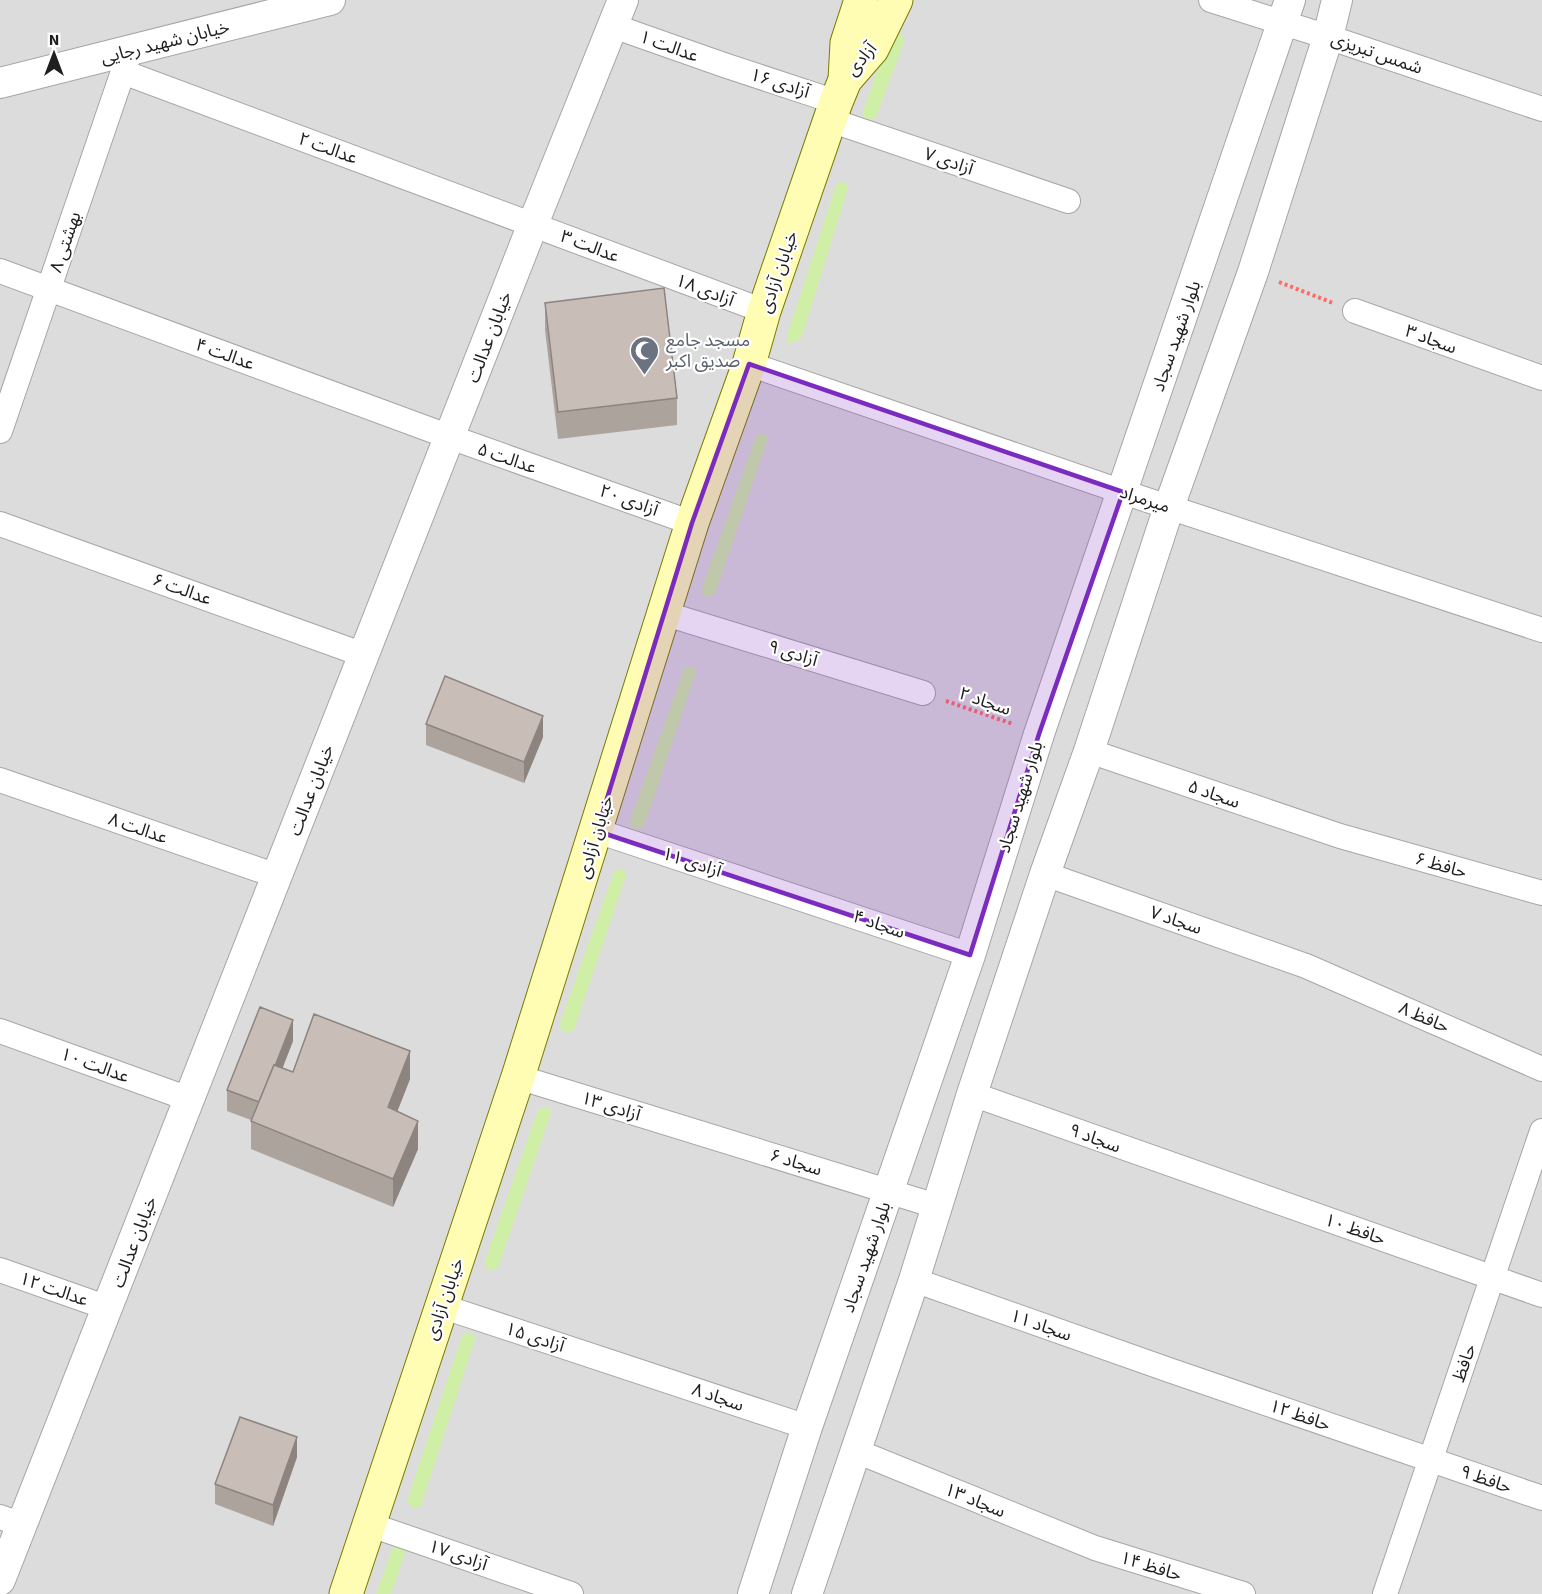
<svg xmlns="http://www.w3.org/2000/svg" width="1542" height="1594" viewBox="0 0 1542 1594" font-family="'Source Sans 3','Noto Sans Arabic',sans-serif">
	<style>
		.residential { fill: #dddcdc }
		.grass { fill: #d0efa6 }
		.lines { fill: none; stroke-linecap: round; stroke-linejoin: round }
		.minor-casing { stroke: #a6a6a6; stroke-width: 26 }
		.tertiary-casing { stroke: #a6a6a6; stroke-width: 32 }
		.secondary-casing { stroke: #787c00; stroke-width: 35 }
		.path { stroke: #ff6b67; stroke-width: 4; stroke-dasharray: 3 3; stroke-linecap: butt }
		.minor { stroke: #fff; stroke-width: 24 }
		.tertiary { stroke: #fff; stroke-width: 30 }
		.secondary { stroke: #fffdb4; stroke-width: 33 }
		.wall { fill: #ada39d }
		.shaded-wall { fill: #8d8480 }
		.building { fill: #c9bdb7; stroke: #8d8480; stroke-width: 1.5 }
		.marked { fill: #7b2cbf; fill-opacity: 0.2; stroke: #7b2cbf; stroke-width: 4.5; stroke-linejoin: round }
		.labels { text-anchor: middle; stroke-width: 4.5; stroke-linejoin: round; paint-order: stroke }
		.street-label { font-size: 18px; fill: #1f1f1f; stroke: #fff }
		.worship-label { font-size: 18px; fill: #5b616d; stroke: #fff; text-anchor: start }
	</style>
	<rect width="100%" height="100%" fill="#f1ece4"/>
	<rect class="residential" x="0" y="0" width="1542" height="1594"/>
	<g class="grass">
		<path d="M 894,32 L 903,35 L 903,45 L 876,117 L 870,120 L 864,119 L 863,111 L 889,38 Z"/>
		<path d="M 842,181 L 846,184 L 848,188 L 802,336 L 796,341 L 788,344 L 787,336 L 836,185 Z"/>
		<path d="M 762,433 L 766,435 L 768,439 L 715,594 L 709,597 L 703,595 L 702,588 L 756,436 Z"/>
		<path d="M 690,666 L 695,668 L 696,672 L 644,827 L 637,829 L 631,828 L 630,821 L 684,669 Z"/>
		<path d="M 620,869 L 624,870 L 626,875 L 574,1030 L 567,1032 L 561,1030 L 560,1023 L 614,872 Z"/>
		<path d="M 544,1107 L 549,1108 L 551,1113 L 498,1268 L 491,1270 L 486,1268 L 485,1261 L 538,1110 Z"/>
		<path d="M 468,1332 L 473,1334 L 475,1339 L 421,1506 L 414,1509 L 407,1501 L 462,1336 Z"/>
		<path d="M 406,1543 L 406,1550 L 391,1594 L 376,1594 L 394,1544 Z"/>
	</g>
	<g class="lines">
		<defs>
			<g id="minor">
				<path d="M 1211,0 L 1328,37 L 1542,109"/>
				<path d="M 613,26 L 724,65 L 836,102"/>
				<path d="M 123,72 L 764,311"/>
				<path d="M 830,120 L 1068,201"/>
				<path d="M 0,271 L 450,437 L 692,523"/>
				<path d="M 1355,311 L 1542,378"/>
				<path d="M 749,364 L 1123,492 L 1542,630"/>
				<path d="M 0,431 L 128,57"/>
				<path d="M 0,524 L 364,655"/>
				<path d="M 663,613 L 923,693"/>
				<path d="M 1089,751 L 1340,836 L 1542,893"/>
				<path d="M 0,780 L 277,876"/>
				<path d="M 597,831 L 970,955"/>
				<path d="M 1045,874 L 1306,966 L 1542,1069"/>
				<path d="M 0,1031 L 189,1099"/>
				<path d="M 518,1077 L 936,1206"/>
				<path d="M 972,1094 L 1542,1295"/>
				<path d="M 0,1270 L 108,1308"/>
				<path d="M 914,1280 L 1169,1370 L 1542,1498"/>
				<path d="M 441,1306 L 807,1427"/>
				<path d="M 856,1451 L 1095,1548 L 1243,1594"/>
				<path d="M 0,1517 L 23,1525"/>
				<path d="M 368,1524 L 571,1594"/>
				<path d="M 1385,1594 L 1542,1131"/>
			</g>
			<g id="tertiary">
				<path d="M 0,83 L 330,0"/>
				<path d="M 0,1580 L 533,224 L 623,0"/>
				<path d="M 753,1594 L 807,1427 L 970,955 L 1039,734 L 1290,0"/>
				<path d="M 807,1594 L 914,1280 L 972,1094 L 1045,874 L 1089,751 L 1169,507 L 1253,272 L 1328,37 L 1337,0"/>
			</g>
			<g id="secondary">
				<path d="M 845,80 L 847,43 L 861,0"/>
				<path d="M 346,1594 L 518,1077 L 692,523 L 749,364 L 764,311 L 836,102 L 845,80 L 872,49 L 896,0"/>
			</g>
		</defs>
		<use href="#minor" class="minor-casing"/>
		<use href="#tertiary" class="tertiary-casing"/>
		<use href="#secondary" class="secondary-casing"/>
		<g class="path">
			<path d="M 1279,282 L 1333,303"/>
			<path d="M 946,701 L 1013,724"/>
		</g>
		<use href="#minor" class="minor"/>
		<use href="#tertiary" class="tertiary"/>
		<use href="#secondary" class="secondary"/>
	</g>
	<g class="wall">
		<path d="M 545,303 L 677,398 L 677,425 L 558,439 L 545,330 Z"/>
		<path d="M 426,724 L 543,737 L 524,783 L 426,745 Z"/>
		<path d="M 293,1041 L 282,1068 L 293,1072 L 410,1079 L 397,1112 L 418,1149 L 393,1207 L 251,1149 L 251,1120 L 227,1111 L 227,1090 Z"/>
		<path d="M 297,1457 L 273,1526 L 215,1504 L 215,1484 Z"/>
	</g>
	<g class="shaded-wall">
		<path d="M 543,716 L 543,737 L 524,783 L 524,762 Z"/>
		<path d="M 293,1020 L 293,1041 L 261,1124 L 261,1103 Z"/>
		<path d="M 410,1051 L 410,1079 L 388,1135 L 388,1107 Z"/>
		<path d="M 418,1121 L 418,1149 L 393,1207 L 393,1179 Z"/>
		<path d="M 297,1437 L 297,1457 L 273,1526 L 273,1505 Z"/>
	</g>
	<g class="building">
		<path d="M 664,288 L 677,398 L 558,412 L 545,303 Z"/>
		<path d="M 445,676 L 543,716 L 524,762 L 426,724 Z"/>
		<path d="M 260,1007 L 293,1020 L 275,1066 L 274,1065 L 259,1102 L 227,1090 Z"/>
		<path d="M 314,1014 L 410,1051 L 388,1107 L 418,1121 L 393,1179 L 251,1121 L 274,1065 L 293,1072 Z"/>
		<path d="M 240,1417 L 297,1437 L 273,1505 L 215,1484 Z"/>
	</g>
	<path class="marked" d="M 749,364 L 1123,492 L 1039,734 L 970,955 L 597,831 L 692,523 Z"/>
	<defs>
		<symbol id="mosque-pin" viewBox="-11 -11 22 30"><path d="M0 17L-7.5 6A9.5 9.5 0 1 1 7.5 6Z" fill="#6b7280" stroke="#fff"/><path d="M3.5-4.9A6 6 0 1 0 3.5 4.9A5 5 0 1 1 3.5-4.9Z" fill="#fff"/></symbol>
	</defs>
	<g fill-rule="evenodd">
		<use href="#mosque-pin" x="628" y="334" width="33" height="45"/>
	</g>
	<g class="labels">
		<g class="street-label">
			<text transform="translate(165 42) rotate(-14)" y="6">خیابان شهید رجایی</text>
			<text transform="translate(669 46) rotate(20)" y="6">عدالت ۱</text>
			<text transform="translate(1377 53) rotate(19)" y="6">شمس تبریزی</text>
			<text transform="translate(861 59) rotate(-50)" y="6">آزادی</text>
			<text transform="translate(780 83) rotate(18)" y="6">آزادی ۱۶</text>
			<text transform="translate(328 148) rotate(20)" y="6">عدالت ۲</text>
			<text transform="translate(949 161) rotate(19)" y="6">آزادی ۷</text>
			<text transform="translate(65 242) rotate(-71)" y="6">بهشتی ۸</text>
			<text transform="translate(590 246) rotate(21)" y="6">عدالت ۳</text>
			<text transform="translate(778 272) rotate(-71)" y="6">خیابان آزادی</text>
			<text transform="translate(705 290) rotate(21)" y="6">آزادی ۱۸</text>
			<text transform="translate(1176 336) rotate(-71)" y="6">بلوار شهید سجاد</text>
			<text transform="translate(489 337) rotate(-69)" y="6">خیابان عدالت</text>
			<text transform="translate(1431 339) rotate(20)" y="6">سجاد ۳</text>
			<text transform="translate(225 354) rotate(20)" y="6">عدالت ۴</text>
			<text transform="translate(507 458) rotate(19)" y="6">عدالت ۵</text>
			<text transform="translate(1145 499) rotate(18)" y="6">میرمراد</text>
			<text transform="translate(629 500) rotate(20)" y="6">آزادی ۲۰</text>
			<text transform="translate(182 589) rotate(20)" y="6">عدالت ۶</text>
			<text transform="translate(793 653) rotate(17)" y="6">آزادی ۹</text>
			<text transform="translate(985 701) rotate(19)" y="6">سجاد ۲</text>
			<text transform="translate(311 790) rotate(-69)" y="6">خیابان عدالت</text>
			<text transform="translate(1214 794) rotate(19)" y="6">سجاد ۵</text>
			<text transform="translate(1020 797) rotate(-73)" y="6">بلوار شهید سجاد</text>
			<text transform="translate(138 828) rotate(19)" y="6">عدالت ۸</text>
			<text transform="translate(595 837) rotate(-73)" y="6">خیابان آزادی</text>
			<text transform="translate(692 862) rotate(18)" y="6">آزادی ۱۱</text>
			<text transform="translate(1441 865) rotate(16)" y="6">حافظ ۶</text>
			<text transform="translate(1176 920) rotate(19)" y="6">سجاد ۷</text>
			<text transform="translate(879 924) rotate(19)" y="6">سجاد ۴</text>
			<text transform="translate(1424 1017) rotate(23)" y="6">حافظ ۸</text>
			<text transform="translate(95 1065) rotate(20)" y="6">عدالت ۱۰</text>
			<text transform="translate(611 1106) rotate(17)" y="6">آزادی ۱۳</text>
			<text transform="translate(1095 1138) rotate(20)" y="6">سجاد ۹</text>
			<text transform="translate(796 1162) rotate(17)" y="6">سجاد ۶</text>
			<text transform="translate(1355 1229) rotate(19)" y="6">حافظ ۱۰</text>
			<text transform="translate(134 1242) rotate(-69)" y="6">خیابان عدالت</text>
			<text transform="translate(866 1257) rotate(-71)" y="6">بلوار شهید سجاد</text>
			<text transform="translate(54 1289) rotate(19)" y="6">عدالت ۱۲</text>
			<text transform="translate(444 1299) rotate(-71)" y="6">خیابان آزادی</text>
			<text transform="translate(1041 1325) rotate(19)" y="6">سجاد ۱۱</text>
			<text transform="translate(535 1337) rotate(18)" y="6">آزادی ۱۵</text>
			<text transform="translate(1464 1363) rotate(-71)" y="6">حافظ</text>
			<text transform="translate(718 1397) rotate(19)" y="6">سجاد ۸</text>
			<text transform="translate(1300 1415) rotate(19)" y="6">حافظ ۱۲</text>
			<text transform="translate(1486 1479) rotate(19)" y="6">حافظ ۹</text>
			<text transform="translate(975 1500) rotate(22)" y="6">سجاد ۱۳</text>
			<text transform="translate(458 1555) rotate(19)" y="6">آزادی ۱۷</text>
			<text transform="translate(1151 1566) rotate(17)" y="6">حافظ ۱۴</text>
		</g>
		<g class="worship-label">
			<text x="666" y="346">مسجد جامع<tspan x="666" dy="21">صدیق اکبر</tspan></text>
		</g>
	</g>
	<g transform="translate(54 54)" stroke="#ffffff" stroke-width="4.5" paint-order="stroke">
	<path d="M0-4.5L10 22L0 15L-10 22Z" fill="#1f1f1f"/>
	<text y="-9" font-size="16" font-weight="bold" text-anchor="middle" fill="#1f1f1f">N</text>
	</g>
</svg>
